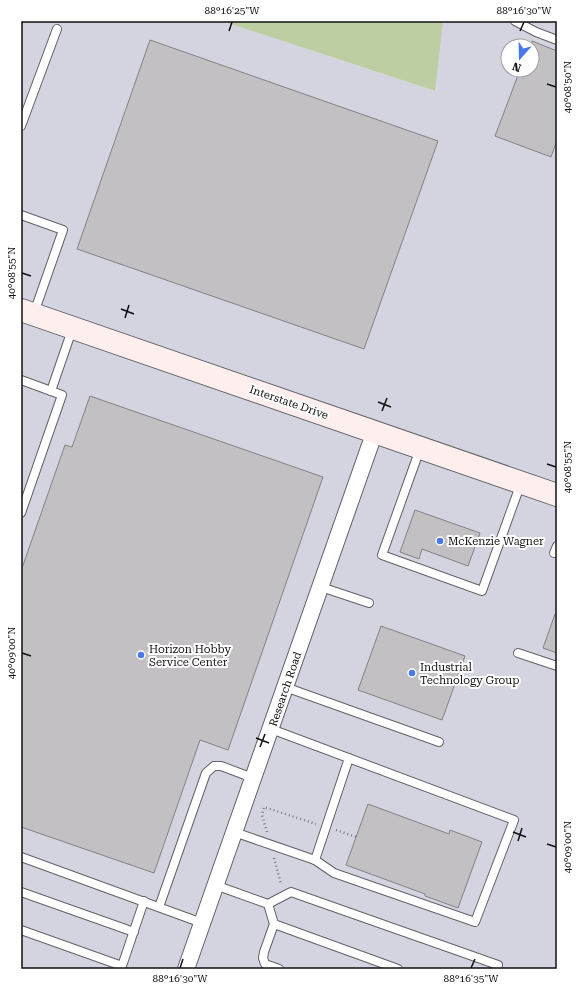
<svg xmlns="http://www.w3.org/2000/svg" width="578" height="990" viewBox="0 0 578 990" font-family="'Roboto Serif',serif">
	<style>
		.built { fill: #d3d4e0; fill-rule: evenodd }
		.green { fill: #bdcea3 }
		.building { fill: #c3c0c3; stroke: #838184 }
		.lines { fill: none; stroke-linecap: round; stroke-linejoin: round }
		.lane-casing { stroke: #616265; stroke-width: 10 }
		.street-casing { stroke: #616265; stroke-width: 18 }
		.secondary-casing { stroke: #616265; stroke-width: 24 }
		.path { stroke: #797a7d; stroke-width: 2.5; stroke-dasharray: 1 3; stroke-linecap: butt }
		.lane { stroke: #fff; stroke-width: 8 }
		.street { stroke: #fff; stroke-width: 16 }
		.secondary { stroke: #feeeee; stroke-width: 22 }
		.ticks { fill: none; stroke: #101012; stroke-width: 1.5 }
		.poi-dot { fill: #4878ea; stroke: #fff; stroke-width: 1.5 }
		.labels { text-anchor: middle; stroke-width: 4; stroke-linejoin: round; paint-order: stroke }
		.street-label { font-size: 11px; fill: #101012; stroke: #fff }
		.poi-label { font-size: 11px; fill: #101012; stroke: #fff; text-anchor: start }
		.neatline { fill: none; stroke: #101012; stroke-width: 1.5 }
		.ticks-label { font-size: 10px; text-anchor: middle; fill: #101012 }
	</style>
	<rect width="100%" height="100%" fill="#e0e1e5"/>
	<path class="built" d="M 21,21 L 222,21 L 434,91 L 443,21 L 557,21 L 557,961 L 554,969 L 21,969 ZM 508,46 L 532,46 L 532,70 L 508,70 Z"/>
	<path class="green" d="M 222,21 L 443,21 L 435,91 Z"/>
	<g class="building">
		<path d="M 150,40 L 438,141 L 364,349 L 77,249 Z"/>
		<path d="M 532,41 L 557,51 L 557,140 L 551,157 L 495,136 L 520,70 L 532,70 Z"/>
		<path d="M 90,396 L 323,477 L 228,750 L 200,740 L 154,873 L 21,827 L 21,571 L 65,445 L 72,447 Z"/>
		<path d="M 415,510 L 480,533 L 468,566 L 422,549 L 419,559 L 400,552 Z"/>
		<path d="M 555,614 L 557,614 L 557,653 L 543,648 Z"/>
		<path d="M 381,626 L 465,656 L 442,720 L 358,690 Z"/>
		<path d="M 368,804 L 449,834 L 450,830 L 482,842 L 458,908 L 425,896 L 425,894 L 346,865 Z"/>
	</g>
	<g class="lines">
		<defs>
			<g id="lane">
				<path d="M 515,21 L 536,32 L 557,40"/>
				<path d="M 21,126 L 57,29"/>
				<path d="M 21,215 L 63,230 L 34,313"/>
				<path d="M 21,380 L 62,395 L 21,513"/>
				<path d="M 51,391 L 72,330"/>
				<path d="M 420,449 L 382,555 L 482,591 L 521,483"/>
				<path d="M 554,553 L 557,546"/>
				<path d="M 321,587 L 369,603"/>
				<path d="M 518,653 L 557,666"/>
				<path d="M 285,687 L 439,742"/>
				<path d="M 234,832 L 315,860 L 334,873 L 475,922 L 514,820 L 271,729"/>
				<path d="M 21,857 L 202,923"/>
				<path d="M 315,860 L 349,758"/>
				<path d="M 215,885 L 268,904 L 291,892 L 498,965 L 497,969"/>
				<path d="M 21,892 L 134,932"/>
				<path d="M 268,904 L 274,924 L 398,969"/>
				<path d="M 159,907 L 206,773 L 214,766 L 221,766 L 253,778"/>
				<path d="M 274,924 L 264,952 L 263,958 L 265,964 L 279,969"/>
				<path d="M 21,930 L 122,966 L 144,901"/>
			</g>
			<path id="street" d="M 186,969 L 375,431"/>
			<path id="secondary" d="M 21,310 L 557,495"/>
		</defs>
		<use href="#lane" class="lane-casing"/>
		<use href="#street" class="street-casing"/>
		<use href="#secondary" class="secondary-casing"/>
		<g class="path">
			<path d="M 336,830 L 356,837"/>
			<path d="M 267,832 L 262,815 L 264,807 L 316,824"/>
			<path d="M 274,858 L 281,884"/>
		</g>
		<use href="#lane" class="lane"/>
		<use href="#street" class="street"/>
		<use href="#secondary" class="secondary"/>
	</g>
	<path class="ticks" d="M 229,31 L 232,22M 520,31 L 524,22M 547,84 L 556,87M 22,273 L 31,276M 121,309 L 134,314M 125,318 L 129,305M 378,402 L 391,407M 382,411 L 387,398M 547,464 L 556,467M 22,653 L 31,656M 256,738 L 269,743M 260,747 L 265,734M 513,832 L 526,837M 518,841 L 522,828M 547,844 L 556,847M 180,968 L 183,959M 471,968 L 475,959"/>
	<g class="poi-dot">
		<circle cx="440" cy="541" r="4"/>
		<circle cx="141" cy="655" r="4"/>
		<circle cx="412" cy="673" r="4"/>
	</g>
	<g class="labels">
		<g class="street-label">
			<text transform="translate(289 402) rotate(19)" y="4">Interstate Drive</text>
			<text transform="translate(285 689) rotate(-71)" y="4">Research Road</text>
		</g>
		<g class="poi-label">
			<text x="448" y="545">McKenzie Wagner</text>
			<text x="149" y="653">Horizon Hobby<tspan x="149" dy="13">Service Center</tspan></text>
			<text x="420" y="671">Industrial<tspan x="420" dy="13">Technology Group</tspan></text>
		</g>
	</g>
	<rect width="578" height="990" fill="none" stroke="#ffffff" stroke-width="44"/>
	<g transform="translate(520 58) rotate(200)"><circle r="19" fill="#ffffff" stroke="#9f9fa0"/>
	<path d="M0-3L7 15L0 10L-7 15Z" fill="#4878ea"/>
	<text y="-6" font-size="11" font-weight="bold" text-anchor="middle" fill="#101012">N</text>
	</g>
	<rect x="22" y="22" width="534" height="946" class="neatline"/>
	<g class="ticks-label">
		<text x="232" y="14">88°16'25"W</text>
		<text x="524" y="14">88°16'30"W</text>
		<text transform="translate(567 87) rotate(-90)" y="4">40°08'50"N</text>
		<text transform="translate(11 273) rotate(-90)" y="4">40°08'55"N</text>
		<text transform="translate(567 467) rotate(-90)" y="4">40°08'55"N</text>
		<text transform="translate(11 653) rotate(-90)" y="4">40°09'00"N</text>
		<text transform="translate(567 847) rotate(-90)" y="4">40°09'00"N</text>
		<text x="180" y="982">88°16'30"W</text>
		<text x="471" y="982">88°16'35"W</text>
	</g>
</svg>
